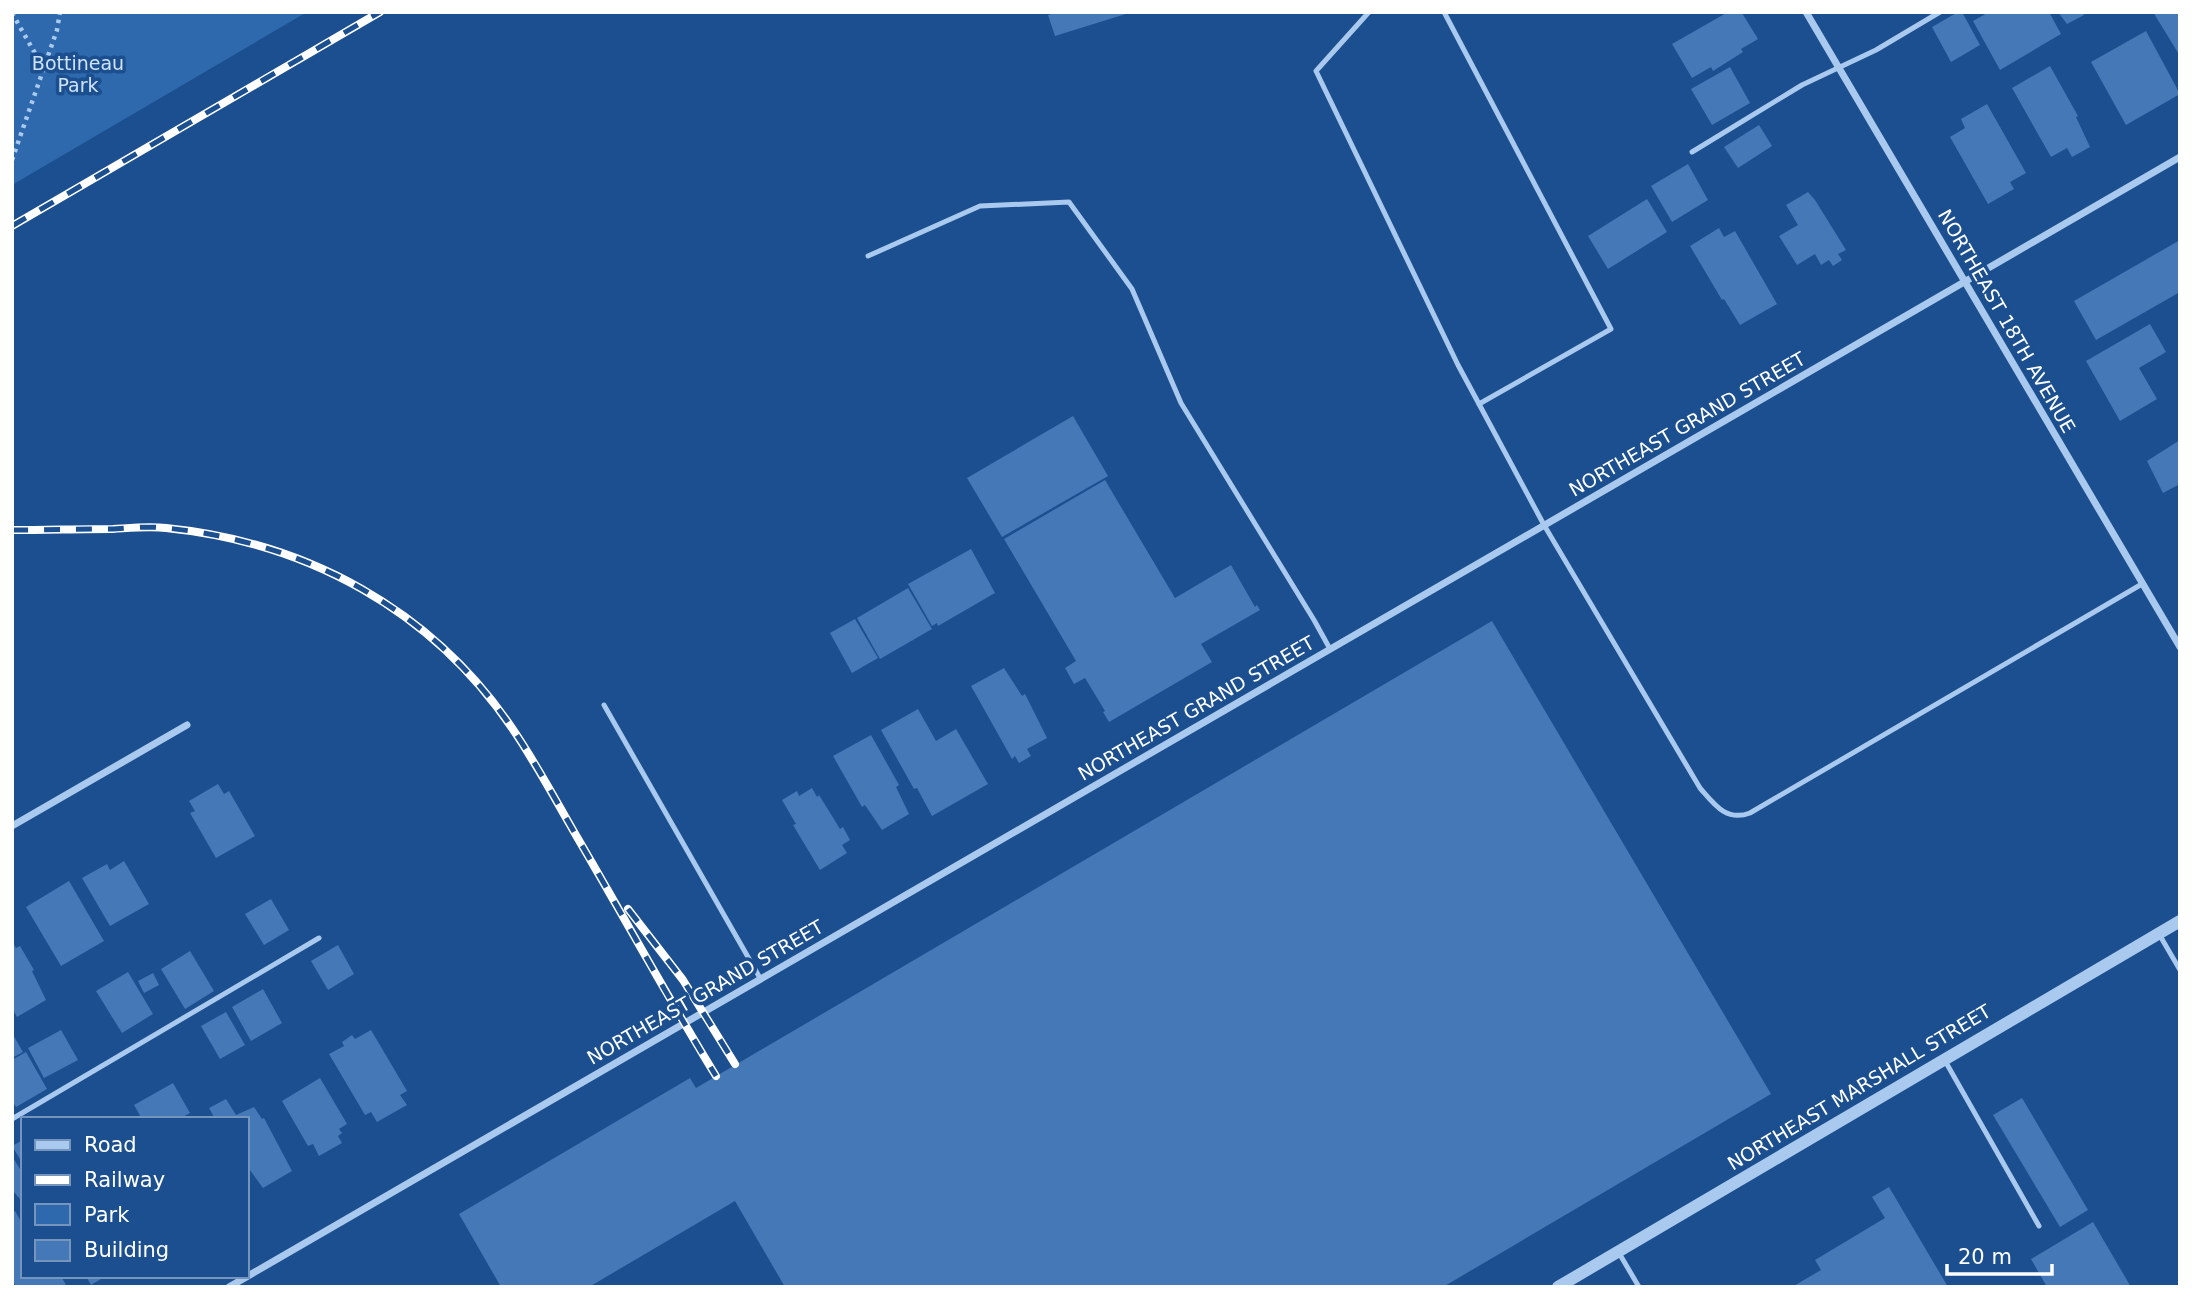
<svg xmlns="http://www.w3.org/2000/svg" width="2192" height="1299" viewBox="0 0 2192 1299" font-family="'DejaVu Sans',sans-serif">
	<style>
		.green { fill: #2e69ad }
		.building { fill: #4478b7 }
		.lines { fill: none; stroke-linecap: round; stroke-linejoin: round }
		.path { stroke: #a9c9ee; stroke-width: 4.5; stroke-dasharray: 3.5 5; stroke-linecap: butt }
		.service { stroke: #a9c9ee; stroke-width: 5 }
		.minor { stroke: #a9c9ee; stroke-width: 7 }
		.tertiary { stroke: #a9c9ee; stroke-width: 12 }
		.rail-casing { stroke: #fff; stroke-width: 8 }
		.rail { stroke: #1b4f8f; stroke-width: 5; stroke-dasharray: 16; stroke-linecap: butt }
		.labels { text-anchor: middle; stroke-width: 7; stroke-linejoin: round; paint-order: stroke }
		.park-label { font-size: 19px; fill: #cfe3fa; stroke: #1b4f8f }
		.street-label { font-size: 19px; fill: #fff; stroke: #1b4f8f }
	</style>
	<rect width="100%" height="100%" fill="#1b4f8f"/>
	<path class="green" d="M 12,12 L 307,12 L 12,185 Z"/>
	<g class="building">
		<path d="M 1058,12 L 1129,12 L 1129,13 L 1055,36 L 1048,15 Z"/>
		<path d="M 1728,12 L 1742,13 L 1758,39 L 1741,49 L 1743,52 L 1713,71 L 1711,67 L 1692,78 L 1672,44 Z"/>
		<path d="M 1958,12 L 1962,12 L 1980,45 L 1951,62 L 1932,27 Z"/>
		<path d="M 1989,12 L 2049,12 L 2061,34 L 2000,70 L 1973,21 Z"/>
		<path d="M 2058,12 L 2083,12 L 2084,15 L 2067,24 Z"/>
		<path d="M 2153,12 L 2180,12 L 2180,56 Z"/>
		<path d="M 2146,31 L 2180,94 L 2126,125 L 2091,62 Z"/>
		<path d="M 2050,66 L 2078,116 L 2076,117 L 2090,147 L 2072,157 L 2067,148 L 2051,157 L 2012,88 Z"/>
		<path d="M 1730,67 L 1750,103 L 1712,125 L 1691,89 Z"/>
		<path d="M 1987,104 L 2026,173 L 2010,182 L 2014,189 L 1988,204 L 1950,137 L 1965,128 L 1961,119 Z"/>
		<path d="M 1759,125 L 1772,146 L 1738,168 L 1724,147 Z"/>
		<path d="M 1688,164 L 1708,200 L 1672,222 L 1651,186 Z"/>
		<path d="M 1808,192 L 1815,200 L 1846,250 L 1838,254 L 1842,260 L 1833,266 L 1829,260 L 1821,265 L 1815,254 L 1797,265 L 1779,236 L 1798,225 L 1786,205 Z"/>
		<path d="M 1647,199 L 1667,232 L 1608,269 L 1588,236 Z"/>
		<path d="M 1719,228 L 1724,237 L 1735,231 L 1777,304 L 1740,325 L 1724,299 L 1722,300 L 1690,246 Z"/>
		<path d="M 2180,240 L 2180,292 L 2096,340 L 2074,301 Z"/>
		<path d="M 2150,324 L 2166,352 L 2139,368 L 2157,399 L 2120,421 L 2086,361 Z"/>
		<path d="M 1073,416 L 1108,476 L 1002,537 L 967,478 Z"/>
		<path d="M 2180,440 L 2180,484 L 2163,493 L 2147,461 Z"/>
		<path d="M 1105,480 L 1175,598 L 1231,565 L 1255,607 L 1257,605 L 1260,610 L 1201,644 L 1212,662 L 1109,722 L 1103,712 L 1105,711 L 1085,678 L 1074,684 L 1065,668 L 1076,661 L 1004,539 Z"/>
		<path d="M 971,549 L 995,593 L 938,626 L 937,623 L 932,626 L 908,584 Z"/>
		<path d="M 908,588 L 932,629 L 880,659 L 857,618 Z"/>
		<path d="M 855,619 L 878,658 L 852,673 L 830,633 Z"/>
		<path d="M 1492,621 L 1771,1094 L 1443,1287 L 785,1287 L 735,1201 L 589,1287 L 501,1287 L 459,1214 L 690,1078 L 696,1088 Z"/>
		<path d="M 1004,668 L 1022,696 L 1025,694 L 1047,738 L 1027,749 L 1031,756 L 1019,763 L 1015,756 L 1012,759 L 971,686 Z"/>
		<path d="M 918,709 L 936,741 L 956,729 L 988,784 L 932,816 L 917,788 L 914,789 L 881,730 Z"/>
		<path d="M 871,735 L 899,785 L 896,787 L 909,814 L 882,830 L 865,805 L 862,807 L 833,756 Z"/>
		<path d="M 218,784 L 224,794 L 229,791 L 255,836 L 216,858 L 190,813 L 195,811 L 189,801 Z"/>
		<path d="M 812,788 L 817,797 L 819,795 L 840,829 L 843,827 L 850,840 L 842,845 L 847,853 L 820,870 L 793,825 L 796,824 L 782,800 L 797,791 L 799,796 Z"/>
		<path d="M 124,861 L 149,904 L 110,926 L 82,878 L 107,864 L 110,870 Z"/>
		<path d="M 69,881 L 104,941 L 61,966 L 26,907 Z"/>
		<path d="M 271,899 L 289,930 L 264,945 L 245,914 Z"/>
		<path d="M 12,941 L 16,948 L 20,946 L 34,970 L 32,971 L 46,1000 L 17,1017 L 12,1008 Z"/>
		<path d="M 338,945 L 354,974 L 328,990 L 311,961 Z"/>
		<path d="M 190,951 L 214,991 L 185,1009 L 161,969 Z"/>
		<path d="M 128,972 L 153,1014 L 122,1033 L 96,991 Z"/>
		<path d="M 153,973 L 159,985 L 144,993 L 138,981 Z"/>
		<path d="M 263,989 L 282,1023 L 251,1041 L 232,1007 Z"/>
		<path d="M 226,1012 L 245,1045 L 220,1059 L 201,1026 Z"/>
		<path d="M 61,1030 L 78,1060 L 44,1078 L 28,1048 Z"/>
		<path d="M 371,1030 L 407,1091 L 400,1095 L 407,1105 L 377,1122 L 371,1112 L 365,1115 L 329,1054 L 344,1046 L 342,1042 L 352,1035 L 355,1039 Z"/>
		<path d="M 12,1033 L 23,1052 L 12,1058 Z"/>
		<path d="M 26,1052 L 47,1089 L 16,1107 L 12,1101 L 12,1060 Z"/>
		<path d="M 320,1078 L 347,1124 L 339,1129 L 342,1133 L 338,1136 L 342,1143 L 319,1156 L 313,1144 L 308,1146 L 282,1101 Z"/>
		<path d="M 173,1083 L 190,1113 L 179,1119 L 142,1119 L 134,1105 Z"/>
		<path d="M 2022,1098 L 2088,1210 L 2060,1227 L 1993,1115 Z"/>
		<path d="M 226,1099 L 236,1115 L 254,1107 L 262,1119 L 264,1118 L 292,1171 L 263,1188 L 247,1166 L 247,1119 L 215,1119 L 209,1108 Z"/>
		<path d="M 23,1140 L 23,1164 L 12,1146 Z"/>
		<path d="M 12,1156 L 23,1174 L 23,1198 L 20,1199 L 12,1190 Z"/>
		<path d="M 1889,1187 L 1948,1287 L 1792,1287 L 1821,1270 L 1815,1260 L 1885,1218 L 1872,1197 Z"/>
		<path d="M 15,1211 L 23,1225 L 23,1276 L 61,1276 L 67,1287 L 16,1287 L 12,1279 L 12,1212 Z"/>
		<path d="M 2093,1222 L 2131,1287 L 2047,1287 L 2031,1259 Z"/>
		<path d="M 86,1276 L 106,1276 L 91,1285 Z"/>
	</g>
	<g class="lines">
		<g class="path">
			<path d="M 12,13 L 44,69"/>
			<path d="M 12,160 L 57,30 L 60,12"/>
		</g>
		<g class="service">
			<path d="M 1369,12 L 1316,71 L 1458,365 L 1479,404 L 1611,329 L 1444,12"/>
			<path d="M 1692,152 L 1802,85 L 1876,50 L 1940,12"/>
			<path d="M 868,256 L 980,206 L 1069,202 L 1132,289 L 1181,403 L 1314,620 L 1330,649"/>
			<path d="M 1479,404 L 1544,525 L 1700,788 C 1714,804 1726,822 1750,813 L 2142,584"/>
			<path d="M 604,705 L 760,978"/>
			<path d="M 2159,934 L 2180,970"/>
			<path d="M 1944,1059 L 2039,1226"/>
			<path d="M 12,1119 L 319,938"/>
			<path d="M 1619,1253 L 1639,1287"/>
		</g>
		<g class="minor">
			<path d="M 1806,12 L 2180,647"/>
			<path d="M 12,826 L 187,725"/>
			<path d="M 229,1287 L 2180,157"/>
		</g>
		<path class="tertiary" d="M 1558,1287 L 2180,921"/>
		<defs>
			<g id="rail">
				<path d="M 12,226 L 380,12"/>
				<path d="M 12,530 C 46,530 79,529 113,529 C 130,528 149,526 166,528 C 307,542 432,610 512,728 C 536,763 556,801 577,837 C 624,917 668,998 716,1076"/>
				<path d="M 628,909 L 683,980 L 735,1064"/>
			</g>
		</defs>
		<use href="#rail" class="rail-casing"/>
		<use href="#rail" class="rail"/>
	</g>
	<g class="labels">
		<g class="park-label">
			<text x="78" y="70">Bottineau<tspan x="78" dy="22">Park</tspan></text>
		</g>
		<g class="street-label">
			<text transform="translate(2007 321) rotate(60)" y="7">NORTHEAST 18TH AVENUE</text>
			<text transform="translate(1687 424) rotate(-30)" y="7">NORTHEAST GRAND STREET</text>
			<text transform="translate(1196 708) rotate(-30)" y="7">NORTHEAST GRAND STREET</text>
			<text transform="translate(705 992) rotate(-30)" y="7">NORTHEAST GRAND STREET</text>
			<text transform="translate(1859 1087) rotate(-31)" y="7">NORTHEAST MARSHALL STREET</text>
		</g>
	</g>
	<rect width="2192" height="1299" fill="none" stroke="#ffffff" stroke-width="28"/>
	<rect x="21" y="1117" width="228" height="161" fill="#1b4f8f" stroke="#7695bc" stroke-width="2"/>
	<rect x="35" y="1140" width="35" height="10" fill="#a9c9ee" stroke="#7695bc" stroke-width="2"/>
	<text x="84" y="1152" font-size="21" fill="#ffffff">Road</text>
	<rect x="35" y="1175" width="35" height="10" fill="#ffffff" stroke="#7695bc" stroke-width="2"/>
	<text x="84" y="1187" font-size="21" fill="#ffffff">Railway</text>
	<rect x="35" y="1204" width="35" height="21" fill="#2e69ad" stroke="#7695bc" stroke-width="2"/>
	<text x="84" y="1222" font-size="21" fill="#ffffff">Park</text>
	<rect x="35" y="1240" width="35" height="21" fill="#4478b7" stroke="#7695bc" stroke-width="2"/>
	<text x="84" y="1257" font-size="21" fill="#ffffff">Building</text>
	<path d="M1947 1264v10h105v-10" fill="none" stroke="#ffffff" stroke-width="3.5"/>
	<text x="1958" y="1264" font-size="21" fill="#ffffff" stroke="#1b4f8f" stroke-width="5" paint-order="stroke">20 m</text>
</svg>
